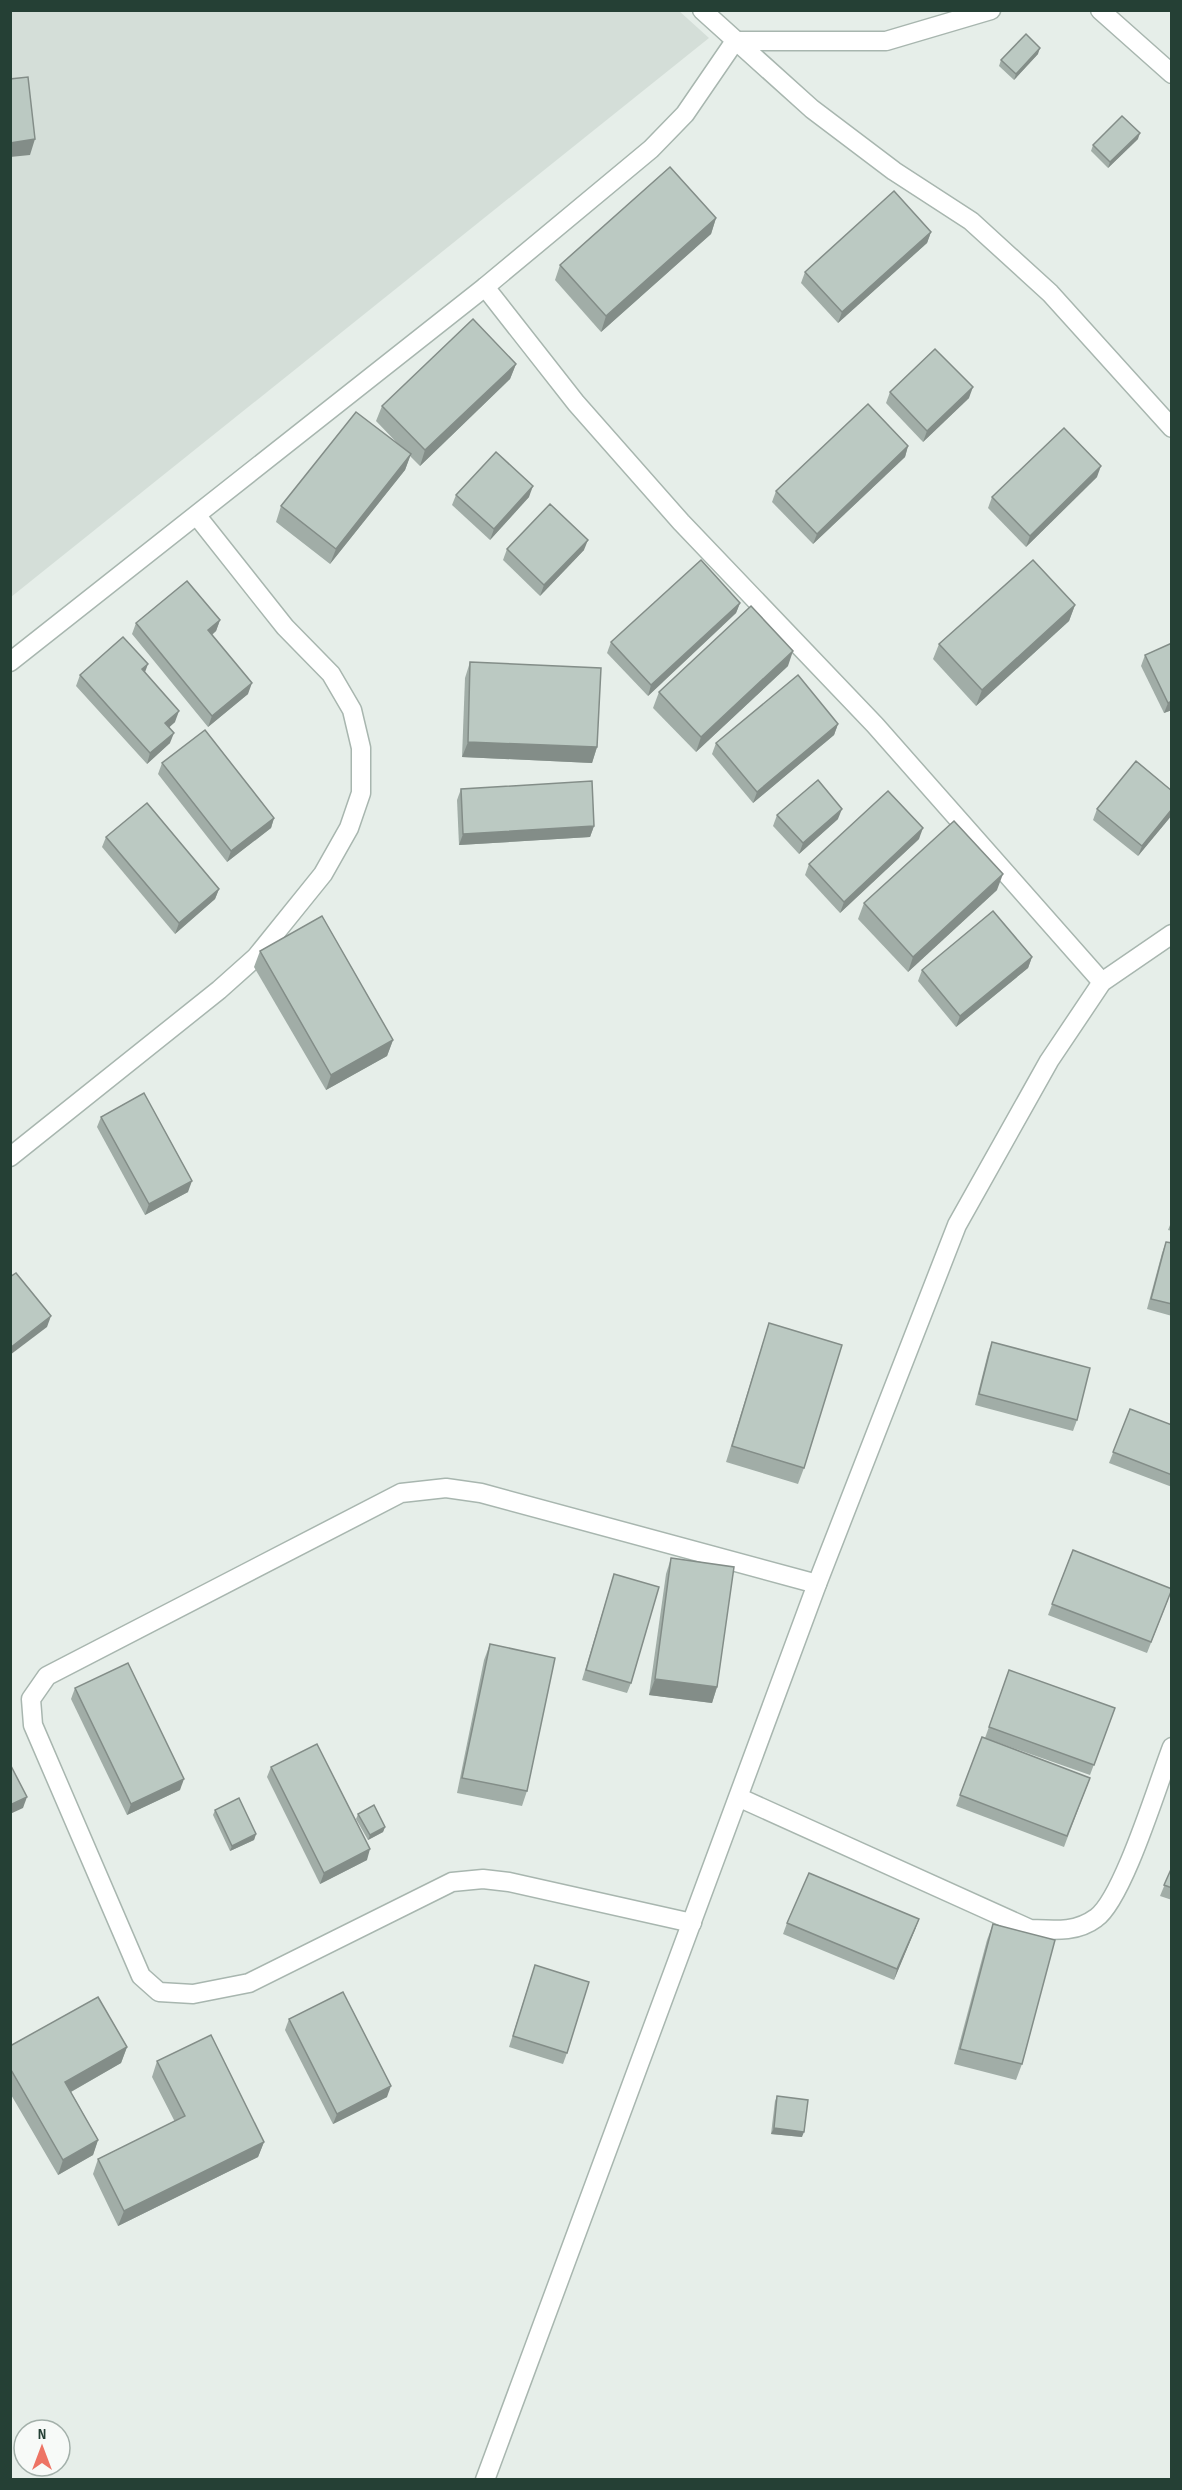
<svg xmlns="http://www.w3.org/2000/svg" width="1182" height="2490" viewBox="0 0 1182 2490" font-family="'Sofia Sans Condensed',sans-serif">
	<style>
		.built { fill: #d4ded8 }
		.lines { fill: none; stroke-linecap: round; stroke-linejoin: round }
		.minor-casing { stroke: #a8b6af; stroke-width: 21 }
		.minor { stroke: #fff; stroke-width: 18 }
		.wall { fill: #a1ada7 }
		.shaded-wall { fill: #838d88 }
		.building { fill: #bbc9c2; stroke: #838d88; stroke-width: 1.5 }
	</style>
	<rect width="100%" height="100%" fill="#e6eee9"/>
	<path class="built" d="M 678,10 L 709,38 L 11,597 L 11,11 Z"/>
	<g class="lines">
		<defs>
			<g id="minor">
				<path d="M 702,10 L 812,109 L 894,171 L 971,221 L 1050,293 L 1172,428"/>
				<path d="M 1100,10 L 1172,74"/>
				<path d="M 735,41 L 886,41 L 991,10"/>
				<path d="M 485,287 L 576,403 L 681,522 L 875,725 L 1102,982"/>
				<path d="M 10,662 L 485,287 L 651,149 L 685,114 L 735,41"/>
				<path d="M 10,1157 L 219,990 L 256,957 L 323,874 L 349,828 L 361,793 L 361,748 L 352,710 L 331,674 L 285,627 L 197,516"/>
				<path d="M 740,1798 L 1030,1929 C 1053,1930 1076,1933 1096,1918 C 1123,1899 1158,1783 1172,1747"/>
				<path d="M 692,1923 L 509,1882 L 483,1879 L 452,1882 L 249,1983 L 193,1994 L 159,1992 L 141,1976 L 33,1725 L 31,1699 L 47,1676 L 401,1493 L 446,1488 L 481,1493 L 817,1584"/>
				<path d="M 485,2480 L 817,1584 L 957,1225 L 1049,1061 L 1102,982 L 1172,934"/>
			</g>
		</defs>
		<use href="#minor" class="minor-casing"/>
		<use href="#minor" class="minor"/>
	</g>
	<g class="wall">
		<path d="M 1038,54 L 1014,80 L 999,66 L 1001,60 Z"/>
		<path d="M 1138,139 L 1108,168 L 1091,151 L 1093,145 Z"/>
		<path d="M 716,218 L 711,234 L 601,332 L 555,280 L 560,265 Z"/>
		<path d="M 931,232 L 927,243 L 838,323 L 801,283 L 805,272 Z"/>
		<path d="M 516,364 L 510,379 L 420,466 L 410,456 L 405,470 L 330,564 L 276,522 L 281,506 L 402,448 L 376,421 L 382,406 Z"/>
		<path d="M 890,392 L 969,398 L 923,442 L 886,403 Z"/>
		<path d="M 908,446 L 905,457 L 813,544 L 772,502 L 776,491 Z"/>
		<path d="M 1097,477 L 1026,547 L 988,508 L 992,497 Z"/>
		<path d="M 456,495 L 529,497 L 490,540 L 452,505 Z"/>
		<path d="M 507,549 L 584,550 L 540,596 L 503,560 Z"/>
		<path d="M 740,603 L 736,613 L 648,696 L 607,653 L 611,642 Z"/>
		<path d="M 1075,605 L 1069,621 L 976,706 L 933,659 L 939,644 Z"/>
		<path d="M 220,620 L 216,631 L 212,635 L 248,694 L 208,727 L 132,634 L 136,623 Z"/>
		<path d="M 1145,655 L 1172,710 L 1164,713 L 1141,666 Z"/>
		<path d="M 470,662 L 597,747 L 592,763 L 462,757 L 465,678 Z"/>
		<path d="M 788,666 L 696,752 L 653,708 L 659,692 Z"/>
		<path d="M 145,672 L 175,722 L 169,727 L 170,743 L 147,764 L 76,686 L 80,675 Z"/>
		<path d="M 838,724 L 834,735 L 753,803 L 712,754 L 716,743 Z"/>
		<path d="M 162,763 L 274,818 L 271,828 L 227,862 L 158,774 Z"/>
		<path d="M 461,789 L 594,826 L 590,837 L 459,845 L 457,800 Z"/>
		<path d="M 1172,791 L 1172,815 L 1138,856 L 1093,820 L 1097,809 Z"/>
		<path d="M 777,815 L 838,819 L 799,854 L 773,826 Z"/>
		<path d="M 106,837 L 219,889 L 215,899 L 175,934 L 102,847 Z"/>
		<path d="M 919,839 L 840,913 L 805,875 L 809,864 Z"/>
		<path d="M 997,890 L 908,972 L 858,919 L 864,903 Z"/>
		<path d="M 260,951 L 393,1040 L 387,1056 L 326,1090 L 254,967 Z"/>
		<path d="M 1032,957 L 1028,968 L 956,1027 L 918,981 L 922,970 Z"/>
		<path d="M 101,1117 L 188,1192 L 145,1215 L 97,1127 Z"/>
		<path d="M 1172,1220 L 1172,1231 L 1168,1230 Z"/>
		<path d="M 1166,1242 L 1172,1243 L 1172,1316 L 1147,1309 L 1162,1253 Z"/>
		<path d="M 769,1323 L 804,1468 L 798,1484 L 726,1462 L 764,1339 Z"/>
		<path d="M 992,1342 L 1077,1420 L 1073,1431 L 975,1405 L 988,1353 Z"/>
		<path d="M 1130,1409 L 1172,1425 L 1172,1487 L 1109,1463 Z"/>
		<path d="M 1073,1550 L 1168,1600 L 1147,1653 L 1048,1615 Z"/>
		<path d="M 671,1558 L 717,1687 L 712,1703 L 649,1695 L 666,1574 Z"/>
		<path d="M 614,1574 L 631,1683 L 627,1693 L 582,1680 Z"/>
		<path d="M 490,1644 L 527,1791 L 522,1806 L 457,1793 L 484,1660 Z"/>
		<path d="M 1009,1670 L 1115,1708 L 1090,1775 L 985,1738 Z"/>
		<path d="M 75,1688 L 180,1790 L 127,1815 L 71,1699 Z"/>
		<path d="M 982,1737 L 1090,1778 L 1064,1847 L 956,1806 Z"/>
		<path d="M 271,1767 L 367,1860 L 320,1884 L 267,1777 Z"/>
		<path d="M 215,1810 L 256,1834 L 254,1840 L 230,1851 L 213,1815 Z"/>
		<path d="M 358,1814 L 385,1827 L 383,1832 L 368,1840 L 356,1819 Z"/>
		<path d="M 1172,1867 L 1172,1900 L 1160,1896 Z"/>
		<path d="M 919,1919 L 894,1980 L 783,1934 L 787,1923 Z"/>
		<path d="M 993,1924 L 1022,2064 L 1016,2080 L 954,2064 L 987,1940 Z"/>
		<path d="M 535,1965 L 567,2053 L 563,2064 L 509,2047 Z"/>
		<path d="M 289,2019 L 387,2097 L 333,2124 L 285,2030 Z"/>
		<path d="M 10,2046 L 127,2047 L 121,2063 L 71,2092 L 98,2140 L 93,2155 L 58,2175 L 10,2093 Z"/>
		<path d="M 157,2061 L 264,2142 L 258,2157 L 118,2226 L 93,2174 L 98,2159 L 175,2122 L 152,2077 Z"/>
		<path d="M 777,2096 L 802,2137 L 771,2134 L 775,2101 Z"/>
	</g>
	<g class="shaded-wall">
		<path d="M 1040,48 L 1038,54 L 1014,80 L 1016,74 Z"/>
		<path d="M 1140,133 L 1138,139 L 1108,168 L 1110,162 Z"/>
		<path d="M 35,139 L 30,155 L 10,157 L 10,143 Z"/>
		<path d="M 716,218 L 711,234 L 601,332 L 606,316 Z"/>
		<path d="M 931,232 L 927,243 L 838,323 L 842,312 Z"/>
		<path d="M 516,364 L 510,379 L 420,466 L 425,450 Z"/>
		<path d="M 973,387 L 969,398 L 923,442 L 927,431 Z"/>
		<path d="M 908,446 L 905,457 L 813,544 L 817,534 Z"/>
		<path d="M 411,454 L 405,470 L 330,564 L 336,549 Z"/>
		<path d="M 1101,466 L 1097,477 L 1026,547 L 1030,536 Z"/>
		<path d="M 533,486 L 529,497 L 490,540 L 494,529 Z"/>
		<path d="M 588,540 L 584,550 L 540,596 L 544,585 Z"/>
		<path d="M 740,603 L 736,613 L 648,696 L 651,685 Z"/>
		<path d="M 1075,605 L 1069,621 L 976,706 L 982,690 Z"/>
		<path d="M 220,620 L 216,631 L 204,641 L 208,630 Z"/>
		<path d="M 793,651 L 788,666 L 696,752 L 701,737 Z"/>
		<path d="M 148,664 L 144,675 L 142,669 Z"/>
		<path d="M 252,683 L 248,694 L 208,727 L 212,716 Z"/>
		<path d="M 1172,701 L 1172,710 L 1164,713 L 1168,703 Z"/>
		<path d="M 179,711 L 175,722 L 162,734 L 165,723 Z"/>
		<path d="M 838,724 L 834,735 L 753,803 L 757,792 Z"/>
		<path d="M 174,733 L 170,743 L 147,764 L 150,753 Z"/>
		<path d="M 468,742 L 597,747 L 592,763 L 462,757 Z"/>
		<path d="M 842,809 L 838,819 L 799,854 L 803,843 Z"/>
		<path d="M 1172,809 L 1172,815 L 1138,856 L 1142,846 Z"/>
		<path d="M 274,818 L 271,828 L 227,862 L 231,851 Z"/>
		<path d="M 594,826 L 590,837 L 459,845 L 463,834 Z"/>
		<path d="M 923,828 L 919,839 L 840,913 L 844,902 Z"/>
		<path d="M 1003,874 L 997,890 L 908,972 L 913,957 Z"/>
		<path d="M 219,889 L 215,899 L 175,934 L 179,923 Z"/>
		<path d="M 1032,957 L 1028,968 L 956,1027 L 960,1016 Z"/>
		<path d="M 393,1040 L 387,1056 L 326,1090 L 331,1075 Z"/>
		<path d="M 192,1181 L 188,1192 L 145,1215 L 149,1204 Z"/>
		<path d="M 51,1316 L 47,1327 L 10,1355 L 10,1348 Z"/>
		<path d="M 655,1679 L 717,1687 L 712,1703 L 649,1695 Z"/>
		<path d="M 184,1779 L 180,1790 L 127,1815 L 131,1804 Z"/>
		<path d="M 27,1797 L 23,1808 L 10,1814 L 10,1805 Z"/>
		<path d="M 385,1827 L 383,1832 L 368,1840 L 370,1835 Z"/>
		<path d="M 256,1834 L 254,1840 L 230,1851 L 232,1846 Z"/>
		<path d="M 370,1849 L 367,1860 L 320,1884 L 324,1873 Z"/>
		<path d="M 919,1919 L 915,1930 L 894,1980 L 897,1969 Z"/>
		<path d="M 127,2047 L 121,2063 L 60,2098 L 65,2082 Z"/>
		<path d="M 391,2086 L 387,2097 L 333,2124 L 337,2114 Z"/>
		<path d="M 774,2128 L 804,2132 L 802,2137 L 771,2134 Z"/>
		<path d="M 98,2140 L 93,2155 L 58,2175 L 63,2160 Z"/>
		<path d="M 264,2142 L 258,2157 L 118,2226 L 124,2211 Z"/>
	</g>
	<g class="building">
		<path d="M 1026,34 L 1040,48 L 1016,74 L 1001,60 Z"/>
		<path d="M 28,77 L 35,139 L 10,143 L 10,79 Z"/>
		<path d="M 1122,116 L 1140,133 L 1110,162 L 1093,145 Z"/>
		<path d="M 670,167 L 716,218 L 606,316 L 560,265 Z"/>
		<path d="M 894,191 L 931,232 L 842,312 L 805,272 Z"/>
		<path d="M 473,319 L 516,364 L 425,450 L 382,406 Z"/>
		<path d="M 935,349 L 973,387 L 927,431 L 890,392 Z"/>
		<path d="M 868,404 L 908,446 L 817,534 L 776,491 Z"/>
		<path d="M 356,412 L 411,454 L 336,549 L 281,506 Z"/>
		<path d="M 1064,428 L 1101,466 L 1030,536 L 992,497 Z"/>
		<path d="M 496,452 L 533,486 L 494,529 L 456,495 Z"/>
		<path d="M 550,504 L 588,540 L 544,585 L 507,549 Z"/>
		<path d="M 701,560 L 740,603 L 651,685 L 611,642 Z"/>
		<path d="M 1033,560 L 1075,605 L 982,690 L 939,644 Z"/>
		<path d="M 187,581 L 220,620 L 208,630 L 252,683 L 212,716 L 136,623 Z"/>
		<path d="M 751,606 L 793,651 L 701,737 L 659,692 Z"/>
		<path d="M 123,637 L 148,664 L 142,669 L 179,711 L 165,723 L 174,733 L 150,753 L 80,675 Z"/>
		<path d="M 1172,643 L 1172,701 L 1168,703 L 1145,655 Z"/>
		<path d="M 470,662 L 601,668 L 597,747 L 468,742 Z"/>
		<path d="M 798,675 L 838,724 L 757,792 L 716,743 Z"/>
		<path d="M 205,730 L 274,818 L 231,851 L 162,763 Z"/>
		<path d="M 1136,761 L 1172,791 L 1172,809 L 1142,846 L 1097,809 Z"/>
		<path d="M 818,780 L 842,809 L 803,843 L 777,815 Z"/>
		<path d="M 592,781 L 594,826 L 463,834 L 461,789 Z"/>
		<path d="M 888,791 L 923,828 L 844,902 L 809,864 Z"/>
		<path d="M 147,803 L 219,889 L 179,923 L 106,837 Z"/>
		<path d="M 954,821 L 1003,874 L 913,957 L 864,903 Z"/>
		<path d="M 993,911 L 1032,957 L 960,1016 L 922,970 Z"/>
		<path d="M 322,916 L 393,1040 L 331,1075 L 260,951 Z"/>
		<path d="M 144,1093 L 192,1181 L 149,1204 L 101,1117 Z"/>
		<path d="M 1166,1242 L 1172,1243 L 1172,1304 L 1151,1299 Z"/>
		<path d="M 16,1273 L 51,1316 L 10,1348 L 10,1277 Z"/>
		<path d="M 769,1323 L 842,1345 L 804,1468 L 732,1446 Z"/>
		<path d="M 992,1342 L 1090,1368 L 1077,1420 L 979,1394 Z"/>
		<path d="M 1130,1409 L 1172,1425 L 1172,1475 L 1113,1452 Z"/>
		<path d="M 1073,1550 L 1172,1589 L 1151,1642 L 1052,1604 Z"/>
		<path d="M 671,1558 L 734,1567 L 717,1687 L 655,1679 Z"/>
		<path d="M 614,1574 L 659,1587 L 631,1683 L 586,1670 Z"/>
		<path d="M 490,1644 L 555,1658 L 527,1791 L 462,1778 Z"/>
		<path d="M 128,1663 L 184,1779 L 131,1804 L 75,1688 Z"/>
		<path d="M 1009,1670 L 1115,1708 L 1094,1765 L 989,1727 Z"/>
		<path d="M 982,1737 L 1090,1778 L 1067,1836 L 960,1795 Z"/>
		<path d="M 317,1744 L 370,1849 L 324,1873 L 271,1767 Z"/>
		<path d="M 10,1764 L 27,1797 L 10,1805 Z"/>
		<path d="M 239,1798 L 256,1834 L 232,1846 L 215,1810 Z"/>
		<path d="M 374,1805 L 385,1827 L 370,1835 L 358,1814 Z"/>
		<path d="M 1172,1867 L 1172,1888 L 1164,1885 Z"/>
		<path d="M 809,1873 L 919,1919 L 897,1969 L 787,1923 Z"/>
		<path d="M 993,1924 L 1055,1940 L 1022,2064 L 960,2049 Z"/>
		<path d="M 535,1965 L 589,1982 L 567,2053 L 513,2036 Z"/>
		<path d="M 343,1992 L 391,2086 L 337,2114 L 289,2019 Z"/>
		<path d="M 98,1997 L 127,2047 L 65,2082 L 98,2140 L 63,2160 L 10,2068 L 10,2046 Z"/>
		<path d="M 211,2035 L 264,2142 L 124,2211 L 98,2159 L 185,2116 L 157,2061 Z"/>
		<path d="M 777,2096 L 808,2100 L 804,2132 L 774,2128 Z"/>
	</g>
	<rect width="1182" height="2490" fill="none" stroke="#254035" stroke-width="24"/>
	<g transform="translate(42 2448)"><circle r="28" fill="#f7faf8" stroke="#a3b0aa" stroke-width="1.5"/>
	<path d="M0-4.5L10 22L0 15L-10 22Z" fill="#ed7465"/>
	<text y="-9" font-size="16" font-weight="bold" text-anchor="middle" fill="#254035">N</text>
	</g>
</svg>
